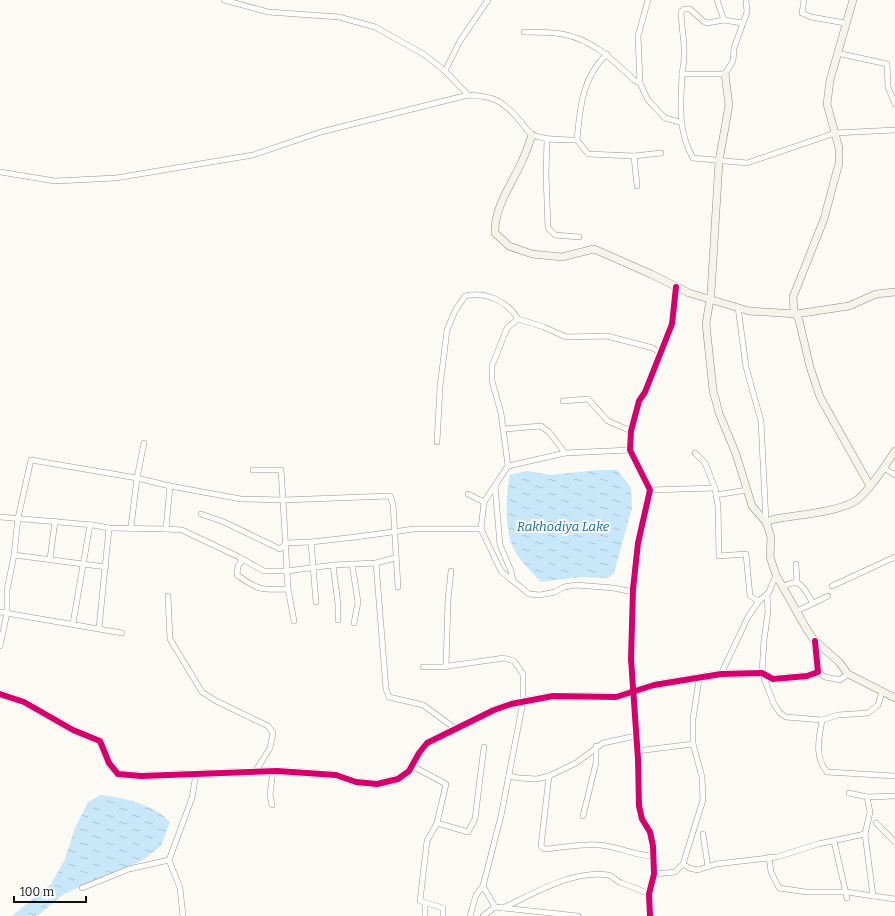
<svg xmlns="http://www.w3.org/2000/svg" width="895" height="916" viewBox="0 0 895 916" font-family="Bitter,serif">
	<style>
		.water { fill: url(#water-ripples) }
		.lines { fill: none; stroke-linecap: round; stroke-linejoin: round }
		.street-casing { stroke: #969592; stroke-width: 6 }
		.secondary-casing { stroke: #8c8b89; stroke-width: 8 }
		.street { stroke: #fffefd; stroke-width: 5 }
		.secondary { stroke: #f5f4eb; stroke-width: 7 }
		.cycleway-casing { stroke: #fff; stroke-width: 8 }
		.cycleway { stroke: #d6006c; stroke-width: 6 }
		.labels { text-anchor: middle; stroke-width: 4; stroke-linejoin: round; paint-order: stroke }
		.water-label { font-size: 13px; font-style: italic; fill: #0e66ab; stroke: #fff }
	</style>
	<defs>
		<pattern id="water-ripples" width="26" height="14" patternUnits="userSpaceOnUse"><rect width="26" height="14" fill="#c8e7f9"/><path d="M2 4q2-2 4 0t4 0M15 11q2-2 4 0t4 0" fill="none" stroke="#abc5d4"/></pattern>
	</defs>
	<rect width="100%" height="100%" fill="#fcfaf4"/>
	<g class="water">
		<path d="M 598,470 L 617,470 L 631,487 L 632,508 L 614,573 L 608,578 L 580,577 L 541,582 C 530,570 514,556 510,539 C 505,521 506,493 510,475 L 527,471 L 550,475 Z"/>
		<path d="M 101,795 C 125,798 153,804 170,822 L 161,846 L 143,860 L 64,894 L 37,916 L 12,916 L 51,884 L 65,859 L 75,828 L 88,802 Z"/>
	</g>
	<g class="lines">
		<defs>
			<g id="street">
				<path d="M 224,0 L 268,12 L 339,17 L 375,27 L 425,55 L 445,71 L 468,95"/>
				<path d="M 648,0 L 638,36 L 640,83 L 648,100 L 665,118 L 680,122"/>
				<path d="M 717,0 L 724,20"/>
				<path d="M 746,0 L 747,12 L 734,48 L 733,61 L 725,74 L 682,74 C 681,105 677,129 693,158 L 747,163 L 835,133 L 895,130"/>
				<path d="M 804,0 L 802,13 L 811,17 L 845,23"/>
				<path d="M 524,32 C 537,32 550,32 562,34 C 592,39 613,60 634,80 L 640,83"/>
				<path d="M 837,53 L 887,64 L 888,87 L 895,104"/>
				<path d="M 607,54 C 582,77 580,108 577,140 L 588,154 L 634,156 L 661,153"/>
				<path d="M 445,71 L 460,41 L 488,0"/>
				<path d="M 682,74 C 687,50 682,35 681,12 L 684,9 L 690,9 L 703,21 L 707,23 L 724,20 L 742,23"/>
				<path d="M 547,139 L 546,174 L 548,228 L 555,235 L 579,237"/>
				<path d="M 634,156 L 637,186"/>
				<path d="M 0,172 L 55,181 L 116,178 L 253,155 L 321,132 L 468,95 C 495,96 503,101 521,122 C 524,126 529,133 533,135 C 547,141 563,139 577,140"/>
				<path d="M 738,307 L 746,367 L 761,421 L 766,522"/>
				<path d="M 518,319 L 507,328 L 492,366 L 492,381 L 501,413 L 508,466 L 484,502 L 481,529 L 501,571 L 529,594 L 540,595 L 555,592 L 564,587 L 576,585 L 614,588 L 633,592"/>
				<path d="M 563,401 L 588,399 L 608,421 L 631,431"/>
				<path d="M 504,429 L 541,426 L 549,432 L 565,453"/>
				<path d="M 437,442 L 440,387 L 447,330 L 455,311 L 465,296 C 486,291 507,301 518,319 L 544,327 L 566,337 L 607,336 L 653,348 L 659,352"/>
				<path d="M 508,466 L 565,453 L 630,450"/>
				<path d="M 884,468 L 895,475"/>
				<path d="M 495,486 L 500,545 L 511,571 L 513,581"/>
				<path d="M 715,488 L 718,506 L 719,556 L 746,554 L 750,596 L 759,601"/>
				<path d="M 650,490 L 715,488 L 705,463 L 695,453"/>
				<path d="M 468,494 L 484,502"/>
				<path d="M 716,495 L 747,490"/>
				<path d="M 201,514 L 224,522 L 280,549 L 286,543 L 311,542 L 356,537 L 414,529 L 481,529"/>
				<path d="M 0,517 L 93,525 L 109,528 L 166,529 L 170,486"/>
				<path d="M 131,527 L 137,478 L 144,443"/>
				<path d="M 166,529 L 182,530 L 239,557 L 264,571 L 287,571 L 333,565 L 376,563 L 395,558"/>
				<path d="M 311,542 L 316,602"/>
				<path d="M 14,555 L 106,567"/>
				<path d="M 50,559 L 55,521"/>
				<path d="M 242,560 L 238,566 L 237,575 C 260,591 261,590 288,589"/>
				<path d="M 376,563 L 386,689 L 389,697 L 423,705 L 456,729"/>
				<path d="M 352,564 L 358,602 L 354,623"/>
				<path d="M 796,564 L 797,583"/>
				<path d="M 333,565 L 338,604 L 338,620"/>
				<path d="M 832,586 L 895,557"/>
				<path d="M 783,587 C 799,577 803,586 811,600"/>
				<path d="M 767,595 L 768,612 L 764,640 L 762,673 L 774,704 L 780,713 L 786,717 L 822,720 L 838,715 L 868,713 L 878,705 L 882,692"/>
				<path d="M 168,596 L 170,639 L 202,692 L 216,701 L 268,726 L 273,733 L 270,748 L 255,772"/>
				<path d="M 797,611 L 828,596"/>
				<path d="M 0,612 L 122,633"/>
				<path d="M 294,621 L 288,589 L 283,500 L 390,496 L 393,504 L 398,587"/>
				<path d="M 73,623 L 90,525"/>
				<path d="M 99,628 L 109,528"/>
				<path d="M 0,646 L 7,613 L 7,590 L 14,555 L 18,518 L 31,460 L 137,478 L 170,486 L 241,499 L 283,500 L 281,470 L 253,470"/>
				<path d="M 446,666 L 448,600 L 451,571"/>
				<path d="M 423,667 L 442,667 L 504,658 L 514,661 L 523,674 L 523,702 L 501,816 L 483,886 L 476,895 L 470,916"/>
				<path d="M 818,672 L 825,677 L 840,680 L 848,674"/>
				<path d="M 721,674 L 748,617 L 759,601 L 769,592 L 776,575"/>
				<path d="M 822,720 C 819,738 814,757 827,772 L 895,776"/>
				<path d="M 637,751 L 693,744"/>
				<path d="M 412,766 L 446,784 L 437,823"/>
				<path d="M 509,776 L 519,778 L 537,779 L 549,776 L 576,763 L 603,743 L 636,736"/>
				<path d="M 549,776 L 541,846 L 544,849 C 562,848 582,843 599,845 C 618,846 634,856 653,856"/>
				<path d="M 849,793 L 867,797 L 895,796"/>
				<path d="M 867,797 L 870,812 L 865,834 L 873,896"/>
				<path d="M 272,805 L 270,795 L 273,771"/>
				<path d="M 583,816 L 596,763 L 596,746"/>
				<path d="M 876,823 L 895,842"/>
				<path d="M 703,834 L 708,867"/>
				<path d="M 834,841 L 847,898"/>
				<path d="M 769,857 L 771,872 L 779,888 L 806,892 L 846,892 L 895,899"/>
				<path d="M 683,864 L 689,868 L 698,870 L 716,864 L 777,857 L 818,844 L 865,834"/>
				<path d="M 654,874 L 675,872 L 683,864 L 703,800 L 702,777 L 693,744 L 693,719 L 699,679"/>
				<path d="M 483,886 L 495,907"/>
				<path d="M 82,888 L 129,869 L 169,860"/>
				<path d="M 425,903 L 425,916"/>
				<path d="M 503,908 C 535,893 572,870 608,875 C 613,876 616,881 621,883 C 631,886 640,890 649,894"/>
				<path d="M 183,916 L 180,888 L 169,860 L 192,798 L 196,774"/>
				<path d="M 443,916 L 443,908 L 420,901 L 427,841 L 437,823 L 468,832 L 475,819 L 484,747"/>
				<path d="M 483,916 L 495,907 L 578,916"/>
				<path d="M 650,916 L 649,894 L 654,874 L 653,846 L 650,832 L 642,819 L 639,806 L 638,759 L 631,659 L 633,589 L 638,543 L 650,490 L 630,450 L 631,431 L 639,401 L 645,392 L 672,324 L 676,287"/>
			</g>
			<g id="secondary">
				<path d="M 853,0 L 830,80 L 827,104 L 839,148 L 839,163 L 824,219 L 793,297 L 794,310 L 799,320 L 810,367 L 820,397 L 870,486"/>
				<path d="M 725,74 L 729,105 L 719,161 L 711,293 L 706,324 L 713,390 L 719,413 L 736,454 L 752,506 L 766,522 L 771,537 L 770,557 L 776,575 L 806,628 L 814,640 L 839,662 L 848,674 L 895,698"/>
				<path d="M 532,135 C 529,144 526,153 522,161 C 512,184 494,207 495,233 L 509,246 L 532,254 L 562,257 L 594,249 L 651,274 L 689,293 L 749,311 L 796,314 L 849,306 L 876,294 L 895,292"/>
				<path d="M 766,522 L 775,519 C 795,515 843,512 858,499 C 873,486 884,467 895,451"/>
				<path d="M 0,694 L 24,702 L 73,730 L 100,741 L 109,763 L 118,774 L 141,776 L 277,771 L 336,775 L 356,782 L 377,784 L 398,779 L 409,771 L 419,753 L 427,743 L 494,710 L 511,704 L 553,696 L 616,697 L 654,685 L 721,674 L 762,673 L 773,679 L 807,676 L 818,672 L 815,641"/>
			</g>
		</defs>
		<use href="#street" class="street-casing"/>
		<use href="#secondary" class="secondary-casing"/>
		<use href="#street" class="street"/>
		<use href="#secondary" class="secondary"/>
		<defs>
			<g id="cycleway">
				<path d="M 0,694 L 24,702 L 73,730 L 100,741 L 109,763 L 118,774 L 141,776 L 277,771 L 336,775 L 356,782 L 377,784 L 398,779 L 409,771 L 419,753 L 427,743 L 494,710 L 511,704 L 553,696 L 616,697 L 654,685 L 721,674 L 762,673 L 773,679 L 807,676 L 818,672 L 815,641"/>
				<path d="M 650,916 L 649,894 L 654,874 L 653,846 L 650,832 L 642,819 L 639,806 L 638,759 L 631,659 L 633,589 L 638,543 L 650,490 L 630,450 L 631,431 L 639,401 L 645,392 L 672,324 L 676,287"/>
			</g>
		</defs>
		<use href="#cycleway" class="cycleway-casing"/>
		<use href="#cycleway" class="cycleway"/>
	</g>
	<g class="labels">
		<g class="water-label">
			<text x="563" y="531">Rakhodiya Lake</text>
		</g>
	</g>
	<path d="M14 896v6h72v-6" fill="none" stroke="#0f0f0f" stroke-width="2"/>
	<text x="20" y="896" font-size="12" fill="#0f0f0f" stroke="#ffffff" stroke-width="3" paint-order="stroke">100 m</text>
</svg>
